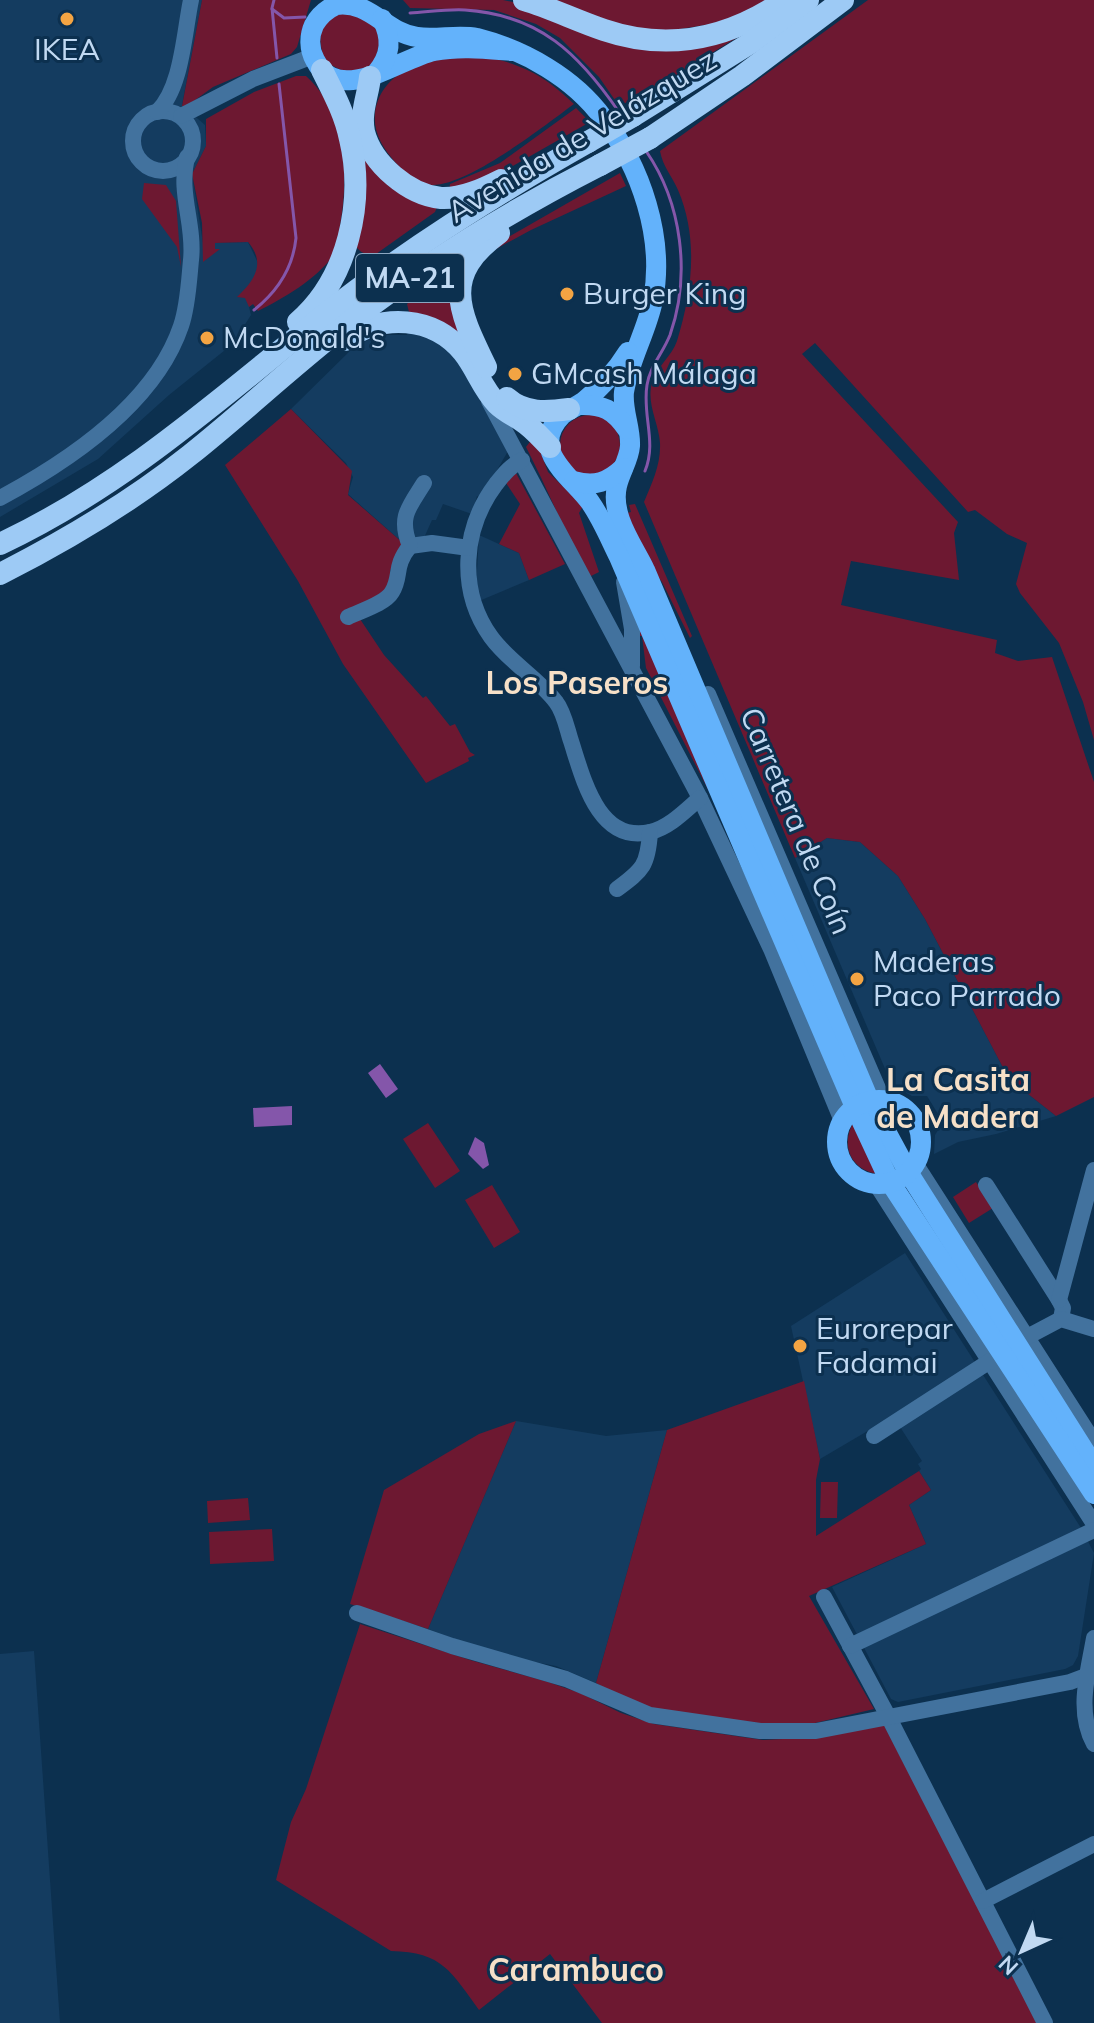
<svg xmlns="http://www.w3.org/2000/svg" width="1094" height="2023" viewBox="0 0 1094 2023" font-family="Mulish,sans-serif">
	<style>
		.built { fill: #143c60 }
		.green { fill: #6d1831 }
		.water { fill: #8456aa }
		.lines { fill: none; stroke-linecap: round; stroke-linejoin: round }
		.stream { stroke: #8456aa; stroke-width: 3 }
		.minor { stroke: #42729e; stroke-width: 16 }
		.major { stroke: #63b2fb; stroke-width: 20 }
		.highway { stroke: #9dcaf5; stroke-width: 22 }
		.highway-bridge { stroke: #9dcaf5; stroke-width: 22 }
		.poi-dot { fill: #f3a443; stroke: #0c304f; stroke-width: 3 }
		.labels { text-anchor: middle; stroke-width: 6; stroke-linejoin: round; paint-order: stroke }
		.shield { fill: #0c304f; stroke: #8ba6c1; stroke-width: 2 }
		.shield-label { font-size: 28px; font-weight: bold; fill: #c1d9f2 }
		.poi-label { font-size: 30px; fill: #c1d9f2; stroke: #0c304f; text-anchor: start }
		.street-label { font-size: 30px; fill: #c1d9f2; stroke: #0c304f }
		.neighbourhood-label { font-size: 32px; font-weight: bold; fill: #f6e0c8; stroke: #0c304f }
	</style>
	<rect width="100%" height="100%" fill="#0c304f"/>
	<g class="built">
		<path d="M 0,0 L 202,0 L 182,105 L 205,125 L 206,146 L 192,174 L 203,243 L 248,242 L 258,263 L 253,304 L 249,307 L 251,315 L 244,326 L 245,334 L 169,395 L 98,459 L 0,517 Z"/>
		<path d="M 408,332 L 440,343 L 463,365 L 508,451 L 481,498 L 477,496 L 472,514 L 443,504 L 436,520 L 432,520 L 423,540 L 403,543 L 348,494 L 353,477 L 346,463 L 291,409 L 354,347 L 370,339 L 383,335 L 407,335 Z"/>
		<path d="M 479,535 L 519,553 L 529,580 L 479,601 L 476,590 Z"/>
		<path d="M 827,838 L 860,842 L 898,876 L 925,919 L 1009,1079 L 1056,1116 L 996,1134 L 958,1142 L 934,1154 L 935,1135 L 943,1122 L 927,1096 L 912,1096 L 892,1085 L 795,858 Z"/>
		<path d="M 905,1253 L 1081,1528 L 1094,1553 L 1078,1656 L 1073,1665 L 1065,1669 L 898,1702 L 891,1699 L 832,1587 L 926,1544 L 909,1505 L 931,1490 L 919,1471 L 921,1469 L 918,1464 L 922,1461 L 893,1416 L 820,1459 L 791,1326 Z"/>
		<path d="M 516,1421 L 606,1436 L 667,1430 L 596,1683 L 556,1666 L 498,1655 L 428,1629 Z"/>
		<path d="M 34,1651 L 60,2023 L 0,2023 L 0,1654 Z"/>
	</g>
	<g class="green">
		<path d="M 202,0 L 311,0 L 297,47 L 291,54 L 213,87 L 187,106 L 182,106 Z"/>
		<path d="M 403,0 L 503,0 L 528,5 L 618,39 L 751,29 L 643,95 L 619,106 L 599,77 L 560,38 L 536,24 L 494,10 L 410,8 Z"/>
		<path d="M 534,0 L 778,0 L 749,18 L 649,34 Z"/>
		<path d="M 868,0 L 1094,0 L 1094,740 L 1083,702 L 1059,643 L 1020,593 L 1016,584 L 1027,543 L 1007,534 L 975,510 L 968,512 L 815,343 L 802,354 L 958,522 L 954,533 L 959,580 L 851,561 L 841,605 L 997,640 L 995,653 L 1018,661 L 1052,657 L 1094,782 L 1094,1097 L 1056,1116 L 1009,1079 L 925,919 L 898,876 L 860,842 L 827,838 L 795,858 L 644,502 C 652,483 661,465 660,443 C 659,424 646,403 652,383 C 656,367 672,356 677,341 C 692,292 699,239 678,190 C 672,176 663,167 660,151 Z"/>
		<path d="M 344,12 L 371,20 L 381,38 L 374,64 L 349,74 L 325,62 C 317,36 317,24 344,12 Z"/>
		<path d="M 477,55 C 520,63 543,74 574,104 C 544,126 467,187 431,185 C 417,184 404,172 395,162 C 383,148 373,133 375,113 C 382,65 436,57 477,55 Z"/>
		<path d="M 296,76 L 306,76 C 347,113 349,175 340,226 C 339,235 339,249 333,256 C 315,280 284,298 258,311 L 253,304 L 249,307 L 245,298 L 237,297 C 255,280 266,263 248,242 L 215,243 L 215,249 L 220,249 L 203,262 L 202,223 L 192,174 L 206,146 L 206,119 L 254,92 Z"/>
		<path d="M 576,108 L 590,122 L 492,178 L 449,192 L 450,184 L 500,163 Z"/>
		<path d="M 361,149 L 437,207 L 435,212 L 376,254 C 367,255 361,254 356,246 Z"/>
		<path d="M 620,173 L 626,186 L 531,230 L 494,250 L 491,247 Z"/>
		<path d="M 144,183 L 166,185 L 176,201 L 181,267 L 177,247 L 142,199 Z"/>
		<path d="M 445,275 L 453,276 L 461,334 L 437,319 L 409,312 L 407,304 Z"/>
		<path d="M 291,409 L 352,471 L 348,495 L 403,543 L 390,571 L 391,581 L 387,591 L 358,616 L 384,655 L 423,698 L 426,696 L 450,726 L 455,724 L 470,752 L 475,755 L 468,758 L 469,761 L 426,783 L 343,664 L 298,581 L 225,465 Z"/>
		<circle cx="590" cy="445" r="30"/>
		<path d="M 532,439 L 539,448 L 548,472 L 583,506 L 579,513 L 599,572 L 587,578 C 566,534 548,490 526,447 Z"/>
		<path d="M 516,473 L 565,564 L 529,580 L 519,553 L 499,544 L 520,504 L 506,483 Z"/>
		<path d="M 635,504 L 692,636 L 690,638 L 662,582 L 646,561 L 626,513 L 631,512 L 629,505 Z"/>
		<path d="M 641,629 L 718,809 L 646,668 L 642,636 L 638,636 Z"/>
		<path d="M 428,1123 L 460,1171 L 435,1188 L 403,1139 Z"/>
		<path d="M 853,1123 L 879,1174 C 852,1171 840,1147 853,1123 Z"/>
		<path d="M 976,1182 L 993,1208 L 969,1223 L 953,1197 Z"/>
		<path d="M 492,1185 L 520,1232 L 494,1248 L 465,1200 Z"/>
		<path d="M 804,1381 L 820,1459 L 816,1480 L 816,1536 L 919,1471 L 931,1490 L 909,1505 L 926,1544 L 809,1596 L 874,1709 L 815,1723 L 764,1724 L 652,1710 L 621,1698 L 596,1683 L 667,1430 Z"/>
		<path d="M 516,1421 L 428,1629 L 350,1604 L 384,1490 L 479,1434 Z"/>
		<path d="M 821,1482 L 838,1482 L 837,1518 L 820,1518 Z"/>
		<path d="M 248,1498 L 250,1520 L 208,1523 L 207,1501 Z"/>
		<path d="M 272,1529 L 274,1561 L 210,1564 L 209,1532 Z"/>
		<path d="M 360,1624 L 470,1660 L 548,1682 L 580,1693 L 621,1713 L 654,1724 L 763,1740 L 802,1738 L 884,1725 L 1038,2023 L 602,2023 L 550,1954 L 479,2010 C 451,1972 443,1952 391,1951 L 276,1880 L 291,1822 L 306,1789 Z"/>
	</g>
	<g class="water">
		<path d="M 380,1064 L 398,1089 L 386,1098 L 368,1073 Z"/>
		<path d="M 292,1106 L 292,1125 L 254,1127 L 253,1108 Z"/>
		<path d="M 475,1137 L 484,1143 L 489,1165 L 483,1169 L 468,1154 Z"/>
	</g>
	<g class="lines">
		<g class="stream">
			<path d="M 274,0 L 272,8 L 277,58"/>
			<path d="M 272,9 L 284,18 L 305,17"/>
			<path d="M 410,13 C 428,12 447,9 465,10 C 540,15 579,54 619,112"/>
			<path d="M 254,310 C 278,291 293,268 296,238 L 279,84"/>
			<path d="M 645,471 C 657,442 642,415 647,385 C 650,366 663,353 670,335 C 691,275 682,203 646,151"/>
		</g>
		<g class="minor">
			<circle cx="163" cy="141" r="30"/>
			<path d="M 157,112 C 182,88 184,33 191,0"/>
			<path d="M 181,116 L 253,79 L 313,56"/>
			<path d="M 489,401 L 700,798 L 771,949 L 842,1121"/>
			<path d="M 522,460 C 510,466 504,474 496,484 C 462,529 458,591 491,637 C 509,662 538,678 556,702 C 564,712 567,729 571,741 C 583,778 598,844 650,832 C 669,828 686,810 700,798"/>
			<path d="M 0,498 C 69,461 155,403 181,326 C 188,306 189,280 191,260 C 195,224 178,194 187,157"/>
			<path d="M 410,546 L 432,543 L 469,548"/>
			<path d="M 624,582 L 632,629 L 632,666"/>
			<path d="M 348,617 C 360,611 385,604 392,592 C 402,576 393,567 410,546 C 398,517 409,507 424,483"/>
			<path d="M 708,694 L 883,1100"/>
			<path d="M 617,889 C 643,870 648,865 650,832"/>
			<path d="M 915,1163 L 1094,1442"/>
			<path d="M 876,1184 L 1094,1524"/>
			<path d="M 986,1185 L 1059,1300 L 1063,1308 L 1061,1319"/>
			<path d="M 1059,1300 L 1094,1170"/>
			<path d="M 1027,1337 L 1061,1319 L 1094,1329"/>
			<path d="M 874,1436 L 990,1361"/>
			<path d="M 824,1597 L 888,1716 L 1045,2023"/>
			<path d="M 357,1613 L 452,1646 L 566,1679 L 650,1715 L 760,1731 L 816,1731 L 1070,1682 L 1094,1673"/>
			<path d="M 1094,1638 C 1088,1673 1076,1711 1094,1744"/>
			<path d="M 850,1646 L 1094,1530"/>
			<path d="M 983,1901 L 1094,1844"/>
		</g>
		<g class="major">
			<path d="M 512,51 C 486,49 460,46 434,51 C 398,59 339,107 315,60 C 309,49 309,36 314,25 C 319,16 327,9 336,5 C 370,0 386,33 417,37 C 436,40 458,34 477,38 C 524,50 574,78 603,118 C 641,167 665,238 653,300 C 647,331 629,360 624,392 C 622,410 631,428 630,446 C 629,460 620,472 617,486 C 610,515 633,545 645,570 L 869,1100 L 908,1172 L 1094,1466"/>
			<path d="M 377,72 C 391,55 392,38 382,19"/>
			<path d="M 628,352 C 615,373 602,387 583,402 C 576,407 569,409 562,415 C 527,450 572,477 590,502 C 602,519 610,539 619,557 L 855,1107 L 890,1182 L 1094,1494"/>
			<path d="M 579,405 C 603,404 614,410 627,429"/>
			<path d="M 574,481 C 595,487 608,482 623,468"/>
			<circle cx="879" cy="1142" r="42"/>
		</g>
		<g class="highway">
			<path d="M 524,0 C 551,8 577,21 604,30 C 669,52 730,38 785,0"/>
			<path d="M 370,77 C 368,96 360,112 364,132 C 372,164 409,195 441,198 C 462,199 483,189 501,180"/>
			<path d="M 633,116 L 752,42 L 808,0"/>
			<path d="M 650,138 L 742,76 L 843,0"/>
			<path d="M 298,322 C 348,279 365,202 350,139 C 345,114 333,92 322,70"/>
			<path d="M 345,340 C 382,313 433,316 463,352 C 476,368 482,388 497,404 C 505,412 513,415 522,421 C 533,428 541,438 550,447"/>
			<path d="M 486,367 C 459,311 440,276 499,233"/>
			<path d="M 507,398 C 525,414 547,412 569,409"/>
			<path d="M 0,544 C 123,486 218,400 323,316 C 406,250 496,194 588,142"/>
			<path d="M 0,574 C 67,540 131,502 190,455 C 239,416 285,373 334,334 C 417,268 506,213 600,165"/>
		</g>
		<g class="highway-bridge">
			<path d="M 588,142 L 633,116"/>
			<path d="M 600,165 L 650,138"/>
		</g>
	</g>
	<g class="poi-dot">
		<circle cx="67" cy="19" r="8"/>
		<circle cx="567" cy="294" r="8"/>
		<circle cx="207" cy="338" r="8"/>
		<circle cx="515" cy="374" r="8"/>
		<circle cx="857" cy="979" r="8"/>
		<circle cx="800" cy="1346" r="8"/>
	</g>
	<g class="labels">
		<rect class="shield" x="356" y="254" width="108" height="48" rx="6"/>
		<g class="shield-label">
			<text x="410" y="288">MA-21</text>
		</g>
		<g class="poi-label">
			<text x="67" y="60" text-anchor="middle">IKEA</text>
			<text x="583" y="304">Burger King</text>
			<text x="223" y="348">McDonald's</text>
			<text x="531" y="384">GMcash Málaga</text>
			<text x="873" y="972">Maderas<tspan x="873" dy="34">Paco Parrado</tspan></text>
			<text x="816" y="1339">Eurorepar<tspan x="816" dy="34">Fadamai</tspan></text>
		</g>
		<g class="street-label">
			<text transform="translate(582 136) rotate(-31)" y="10">Avenida de Velázquez</text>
			<text transform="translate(796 821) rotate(67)" y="10">Carretera de Coín</text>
		</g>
		<g class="neighbourhood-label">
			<text x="577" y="694">Los Paseros</text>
			<text x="958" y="1091">La Casita<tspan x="958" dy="37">de Madera</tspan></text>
			<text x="576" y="1981">Carambuco</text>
		</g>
	</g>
	<g transform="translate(1022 1951) rotate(224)" stroke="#0c304f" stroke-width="6" paint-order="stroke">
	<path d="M0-6L14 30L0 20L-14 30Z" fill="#c1d9f2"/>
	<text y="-12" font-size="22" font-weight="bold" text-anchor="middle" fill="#c1d9f2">N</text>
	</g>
</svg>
